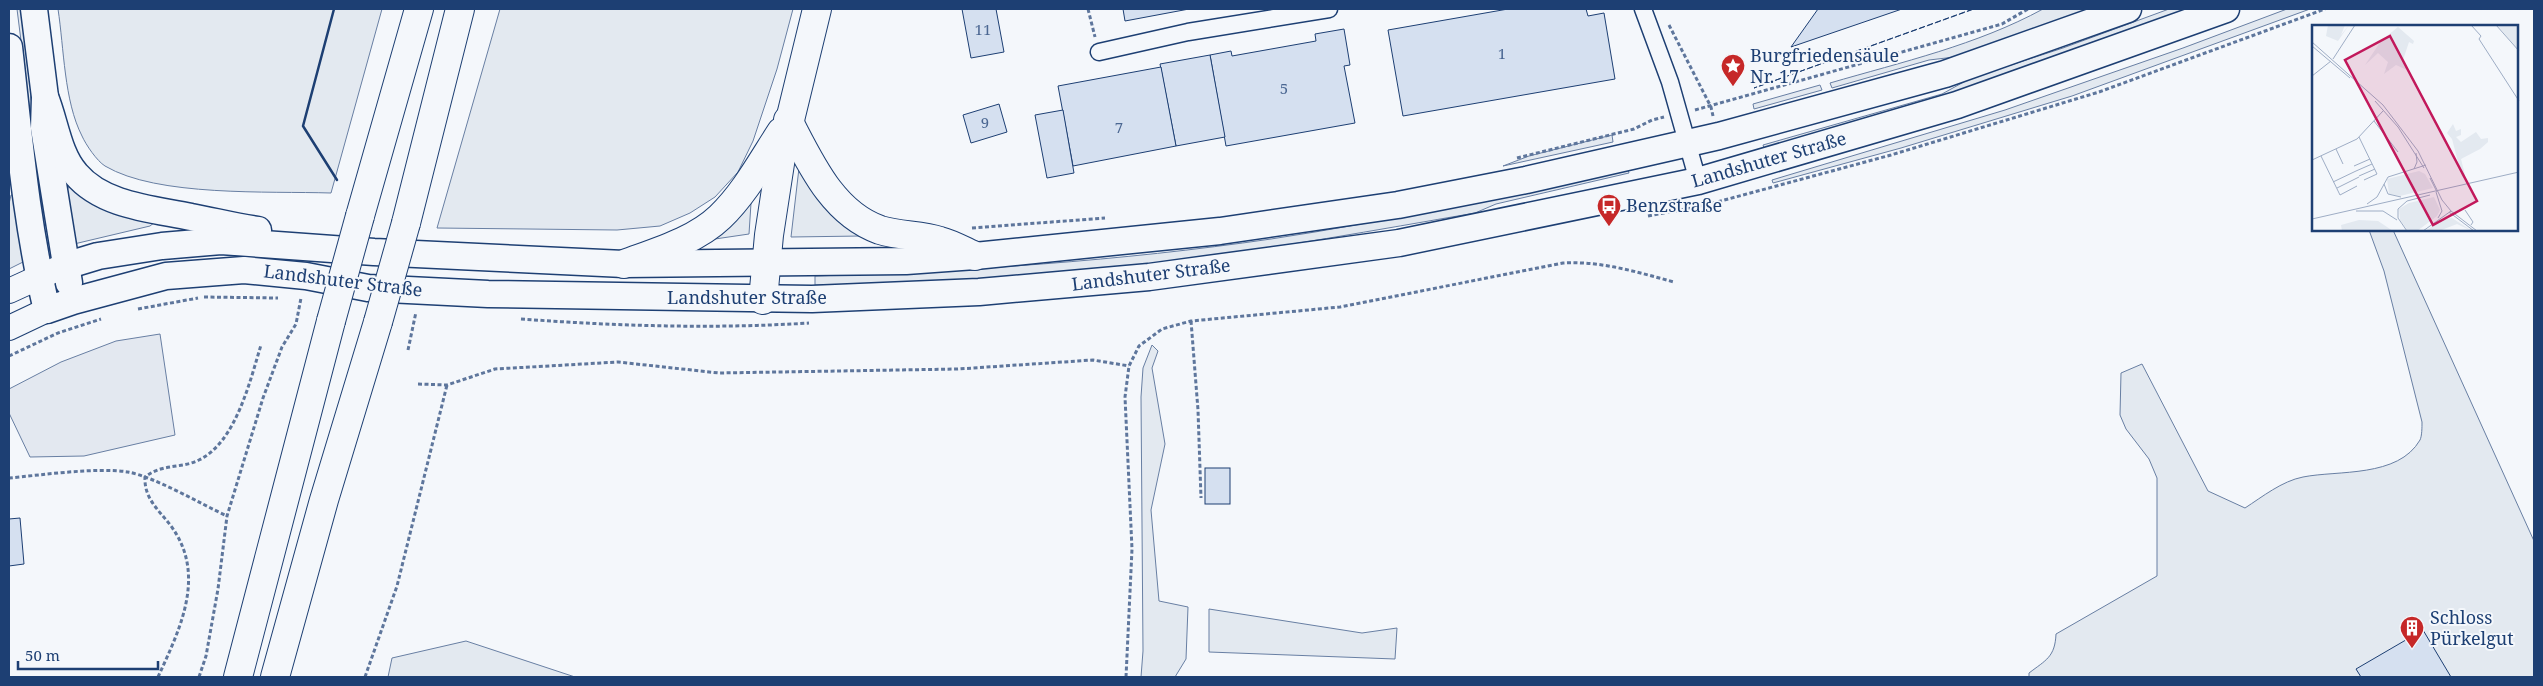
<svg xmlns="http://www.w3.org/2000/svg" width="2543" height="686" viewBox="0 0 2543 686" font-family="'Noto Serif',serif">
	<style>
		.green { fill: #e3e9f0; stroke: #687fa3 }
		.parking { fill: #e3e8f0; stroke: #687fa3 }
		.building { fill: #d5e0f0; stroke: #1d3f73 }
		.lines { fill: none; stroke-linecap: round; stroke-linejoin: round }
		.street-casing { stroke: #1d3f73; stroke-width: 19 }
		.secondary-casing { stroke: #1d3f73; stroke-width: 26 }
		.primary-casing { stroke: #1d3f73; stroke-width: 29 }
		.highway-casing { stroke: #1d3f73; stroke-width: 30 }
		.path { stroke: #5e769c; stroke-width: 3; stroke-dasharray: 4 2.5; stroke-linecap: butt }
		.street { stroke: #f4f7fb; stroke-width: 16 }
		.secondary { stroke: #f4f7fb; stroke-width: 24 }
		.primary { stroke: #f4f7fb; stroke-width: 26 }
		.highway { stroke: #f4f7fb; stroke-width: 28 }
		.highway-bridge-casing { stroke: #1d3f73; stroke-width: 30; stroke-linecap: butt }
		.highway-bridge { stroke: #f4f7fb; stroke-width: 28 }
		.fence { stroke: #1d3f73; stroke-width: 1; stroke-dasharray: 6 2.5; stroke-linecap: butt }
		.wall { stroke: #1d3f73; stroke-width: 2.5 }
		.labels { text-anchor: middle; stroke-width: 4; stroke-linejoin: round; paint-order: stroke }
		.number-label { font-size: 15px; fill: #4b6792 }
		.poi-label { font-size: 18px; fill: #1d3f73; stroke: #f4f7fb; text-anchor: start }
		.street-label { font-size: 18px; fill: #1d3f73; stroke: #f4f7fb }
		.inset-road { fill: none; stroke: #9eadc5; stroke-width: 1 }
		.view { fill: #c2185b; fill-opacity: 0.15; stroke: #c2185b; stroke-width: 2.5 }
		.inset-edge { fill: none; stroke: #1d3f73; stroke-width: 2.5 }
	</style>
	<rect width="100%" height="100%" fill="#f4f7fb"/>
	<g class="green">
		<path d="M 17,9 L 23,9 L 51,248 L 47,248 Z"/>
		<path d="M 58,9 L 382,9 L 331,193 C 269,191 157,197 105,166 C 97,161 86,145 82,136 C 64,101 64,48 58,9 Z"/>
		<path d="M 500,9 L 793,9 L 777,69 L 753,141 L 738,172 L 715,197 L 690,213 L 660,226 L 617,230 L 437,228 Z"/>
		<path d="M 2043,9 L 2110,9 L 1972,55 L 1929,60 L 1832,88 L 1830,83 C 1902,62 1977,45 2043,9 Z"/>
		<path d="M 2169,9 L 2204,9 L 2084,52 L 1765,151 L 1763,145 L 1942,94 L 1971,78 L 2063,48 Z"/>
		<path d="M 2287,9 L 2310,9 L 2072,96 L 1901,148 L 1773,183 L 1772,180 L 2005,110 L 2183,48 Z"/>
		<path d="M 1820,85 L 1822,90 L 1754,109 L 1753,104 Z"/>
		<path d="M 1612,135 L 1613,142 L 1503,166 L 1529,156 Z"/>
		<path d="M 799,168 L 861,236 L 791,237 Z"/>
		<path d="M 1628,170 L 1629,173 L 1496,204 L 1475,213 C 1376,230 1277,248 1177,261 C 1057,276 936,284 815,285 L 815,276 C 967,271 1120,261 1271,239 C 1391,221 1510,194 1628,170 Z"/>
		<path d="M 72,185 L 155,222 L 150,226 L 74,244 L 67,189 Z"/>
		<path d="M 11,195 L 15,195 L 23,262 L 9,269 L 9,204 Z"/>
		<path d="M 749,202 L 751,203 L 749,234 L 715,239 L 713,236 Z"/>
		<path d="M 2369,230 L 2393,230 L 2534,541 L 2534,677 L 2029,677 L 2029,673 C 2046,660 2055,657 2056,634 L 2157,576 L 2157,478 L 2149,459 L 2126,429 L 2120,415 L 2121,373 L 2142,364 L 2208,491 L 2245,508 C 2262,497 2282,481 2303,477 C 2338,470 2398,478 2420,440 C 2422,436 2422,427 2422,422 L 2384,271 Z"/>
		<path d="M 1152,345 L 1158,351 L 1152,368 L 1165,444 L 1151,510 L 1159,601 L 1188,607 L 1186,659 L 1175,677 L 1141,677 L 1143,651 L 1141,397 L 1143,368 Z"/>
		<path d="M 1209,609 L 1362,633 L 1397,628 L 1395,659 L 1209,652 Z"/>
		<path d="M 466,641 L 575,677 L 388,677 L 392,658 Z"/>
	</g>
	<path class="parking" d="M 160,334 L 175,435 L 84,456 L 30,457 L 9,413 L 9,389 L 61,362 L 116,341 Z"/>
	<g class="building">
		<path d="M 962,9 L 996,9 L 1004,52 L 971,58 Z"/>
		<path d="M 1123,9 L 1189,9 L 1125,21 Z"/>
		<path d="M 1508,9 L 1586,9 L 1588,16 L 1604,13 L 1615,79 L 1403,116 L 1388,30 Z"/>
		<path d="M 1818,9 L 1902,9 L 1791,47 Z"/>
		<path d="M 1344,29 L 1350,65 L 1344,66 L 1355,123 L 1226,146 L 1210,55 L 1231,51 L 1232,56 L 1316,41 L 1315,34 Z"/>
		<path d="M 1210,55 L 1225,137 L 1176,146 L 1160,64 Z"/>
		<path d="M 1161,67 L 1176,146 L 1073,166 L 1058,86 Z"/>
		<path d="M 999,104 L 1007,132 L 971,143 L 963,115 Z"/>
		<path d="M 1063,110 L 1074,173 L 1047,178 L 1035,115 Z"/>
		<rect x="1205" y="468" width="25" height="36"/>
		<path d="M 20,518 L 24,564 L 9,566 L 9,519 Z"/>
		<path d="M 2423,630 L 2451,677 L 2361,677 L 2356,669 Z"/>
	</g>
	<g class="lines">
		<defs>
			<g id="street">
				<path d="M 1643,9 L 1670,82 L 1698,181"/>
				<path d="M 1099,52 L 1188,32 L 1329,9"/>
			</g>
			<g id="secondary">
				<path d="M 9,291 L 57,269"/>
				<path d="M 9,328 L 47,310"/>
			</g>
			<g id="primary">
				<path d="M 34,9 L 45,97 L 44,128 L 69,283"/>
				<path d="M 9,47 C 19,135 26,224 47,310 L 73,301 L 166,276 L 244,270 L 306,276 L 368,288 L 488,294 L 812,299 L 979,292 L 1149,277 L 1399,243 L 1698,181 L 1957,105 L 2226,9"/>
				<path d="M 45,97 C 55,121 58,154 76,174 C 103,206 153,209 191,217 C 213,221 236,227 258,230"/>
				<path d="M 65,266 L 98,256 L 162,246 L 221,241 L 374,252 L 624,264 L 906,261 L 975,256 L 1220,231 L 1398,205 L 1526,180 L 1719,136 L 1945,74 L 2128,9"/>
			</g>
			<g id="highway">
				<path d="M 788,120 C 810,162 832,213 880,230 C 900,236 920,235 940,241 C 952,244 964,251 975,256"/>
				<path d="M 360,216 L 419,9"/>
				<path d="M 406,223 L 460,9"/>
				<path d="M 624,264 C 656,252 695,241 720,217 C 745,193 762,161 781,132"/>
				<path d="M 763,300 L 769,235 L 781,157 L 817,9"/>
				<path d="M 238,677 L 331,321"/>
				<path d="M 275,677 L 324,500 L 378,322"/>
			</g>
		</defs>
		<use href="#street" class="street-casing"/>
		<use href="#secondary" class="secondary-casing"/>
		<use href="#primary" class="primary-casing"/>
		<use href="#highway" class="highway-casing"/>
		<g class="path">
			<path d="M 1088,9 L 1095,37"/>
			<path d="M 1669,25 L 1711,107 L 1713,116"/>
			<path d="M 1695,110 L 2002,24 L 2028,9"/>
			<path d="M 1517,158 L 1634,129 L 1652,120 L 1664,117"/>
			<path d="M 1648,216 L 1706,205 L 1891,155 L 2099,92 L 2325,9"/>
			<path d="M 972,228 L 1105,218"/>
			<path d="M 204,297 L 278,298"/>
			<path d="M 138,309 L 198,298"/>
			<path d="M 521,319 C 617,326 713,329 809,323"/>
			<path d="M 1191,321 L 1198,410 L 1201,498"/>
			<path d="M 408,350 L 416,312"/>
			<path d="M 9,356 L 58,333 L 101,319"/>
			<path d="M 418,384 L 447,385 L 495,369 L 618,362 L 719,373 L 958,369 L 1093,360 L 1129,366"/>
			<path d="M 9,478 C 42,475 97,467 128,472 C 155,477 201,504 227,516"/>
			<path d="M 158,677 C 180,629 207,575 171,526 C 159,510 144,499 145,477 C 163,463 181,469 199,460 C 236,442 250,381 261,345"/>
			<path d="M 199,677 L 206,656 L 218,589 L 227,516 L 263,398 L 282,347 L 296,324 L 301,298"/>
			<path d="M 365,677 L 397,586 L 447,385"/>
			<path d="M 1126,677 L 1132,549 L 1125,397 L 1129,366 L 1139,346 L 1162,329 L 1191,321 L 1340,307 L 1563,263 C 1602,261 1637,272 1674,282"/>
		</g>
		<use href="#street" class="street"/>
		<use href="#secondary" class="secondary"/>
		<use href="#primary" class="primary"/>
		<use href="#highway" class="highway"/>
		<defs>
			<g id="highway-bridge">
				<path d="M 331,321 L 360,216"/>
				<path d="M 378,322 L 406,223"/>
			</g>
		</defs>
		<use href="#highway-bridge" class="highway-bridge-casing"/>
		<use href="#highway-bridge" class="highway-bridge"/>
		<path class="fence" d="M 1973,9 L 1754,88 L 1974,9"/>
		<path class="wall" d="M 334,9 L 303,126 L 337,180"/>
	</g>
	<defs>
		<symbol id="sight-pin" viewBox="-11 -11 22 30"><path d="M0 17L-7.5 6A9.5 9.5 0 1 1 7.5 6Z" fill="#c62828" stroke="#f4f7fb"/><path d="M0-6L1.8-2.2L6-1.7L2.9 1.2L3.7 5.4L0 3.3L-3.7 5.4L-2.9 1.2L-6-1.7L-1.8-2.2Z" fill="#fff"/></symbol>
		<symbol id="bus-pin" viewBox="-11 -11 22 30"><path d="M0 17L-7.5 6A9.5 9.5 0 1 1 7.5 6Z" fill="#c62828" stroke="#f4f7fb"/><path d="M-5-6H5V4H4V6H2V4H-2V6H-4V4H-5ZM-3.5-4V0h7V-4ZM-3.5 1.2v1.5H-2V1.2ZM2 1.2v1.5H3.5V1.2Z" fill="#fff"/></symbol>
		<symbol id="building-pin" viewBox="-11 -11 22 30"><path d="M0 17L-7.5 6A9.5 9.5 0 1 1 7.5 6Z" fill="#c62828" stroke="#f4f7fb"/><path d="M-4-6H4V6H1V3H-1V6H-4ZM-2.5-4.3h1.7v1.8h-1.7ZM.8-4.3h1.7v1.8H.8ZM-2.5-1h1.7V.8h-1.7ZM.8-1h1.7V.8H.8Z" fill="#fff"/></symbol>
	</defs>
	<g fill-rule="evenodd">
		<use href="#sight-pin" x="1719" y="52" width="28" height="38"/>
		<use href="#bus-pin" x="1595" y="192" width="28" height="38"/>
		<use href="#building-pin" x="2398" y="614" width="28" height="38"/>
	</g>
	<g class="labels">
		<g class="number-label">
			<text x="983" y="35">11</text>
			<text x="1502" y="59">1</text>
			<text x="1284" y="94">5</text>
			<text x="985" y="128">9</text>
			<text x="1119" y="133">7</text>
		</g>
		<g class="poi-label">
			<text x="1750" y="62">Burgfriedensäule<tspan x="1750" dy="21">Nr. 17</tspan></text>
			<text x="1626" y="212">Benzstraße</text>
			<text x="2430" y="624">Schloss<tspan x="2430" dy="21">Pürkelgut</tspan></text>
		</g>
		<g class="street-label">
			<text transform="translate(1769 160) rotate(-16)" y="6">Landshuter Straße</text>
			<text transform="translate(1151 275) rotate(-7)" y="6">Landshuter Straße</text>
			<text transform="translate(343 281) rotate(7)" y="6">Landshuter Straße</text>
			<text x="747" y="304">Landshuter Straße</text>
		</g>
	</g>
	<g transform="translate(2312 25)">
		<rect width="206" height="206" fill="#f4f7fb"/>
		<path d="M 16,0 L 33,0 L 29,10 L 37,0 L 26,16 L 14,11 ZM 185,0 L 206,0 L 206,25 ZM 86,2 L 102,16 L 101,19 L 97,17 L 91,35 L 95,45 L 84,40 L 72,49 L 76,37 L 66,28 L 53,40 L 69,16 ZM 141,99 L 144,106 L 149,104 L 149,110 L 144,112 L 149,117 L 164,107 L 169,114 L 176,113 L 176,117 L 168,124 L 149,134 L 153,150 L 150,152 L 140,114 L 135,108 ZM 107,146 L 113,149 L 121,163 L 88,171 L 77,169 L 75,154 ZM 122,172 L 128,185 L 125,191 L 105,206 L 96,206 L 88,195 L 87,184 L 97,178 ZM 140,193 L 160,206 L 145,199 L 127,206 L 113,206 L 130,195 ZM 47,195 L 66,196 L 81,206 L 30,206 L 29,200 Z" fill="#e3e9f0"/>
		<path class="inset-road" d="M 159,0 L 169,11 L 167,14 L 207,76M 184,0 L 207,26M 0,17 L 71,80 L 106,126 L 130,175 L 139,186 L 111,206M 0,21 L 38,53M 21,34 L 43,0M 0,51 L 19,36M 63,76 L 86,102 L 112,143M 62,96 L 86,127M 47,112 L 65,149 L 52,155M 24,124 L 31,139M 9,131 L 28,170 L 45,161M 0,135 L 45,114 L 71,86M 42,141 L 58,134M 102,144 L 105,137 L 104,128M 44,146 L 60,139M 47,151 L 63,144M 118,153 L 125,167M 21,157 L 44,146M 72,159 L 76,169 L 89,172M 25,163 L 47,152M 124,167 L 130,186 L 126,193M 55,179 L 65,172 L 76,152 L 114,140M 153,185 L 161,197 L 159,200M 44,186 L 71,186 L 85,195M 139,186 L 165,206M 137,187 L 162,206M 0,194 L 207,147M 95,206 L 86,193 L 86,184 L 95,176 L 118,170"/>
		<path class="view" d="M 78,11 L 165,176 L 121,200 L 33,35 Z"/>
		<rect width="206" height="206" class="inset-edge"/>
	</g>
	<rect width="2543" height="686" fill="none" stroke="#1d3f73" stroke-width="20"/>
	<path d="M18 661v8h140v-8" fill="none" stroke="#1d3f73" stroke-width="2.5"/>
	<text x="25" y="661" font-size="15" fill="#1d3f73" stroke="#f4f7fb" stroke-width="4" paint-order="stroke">50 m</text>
</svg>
